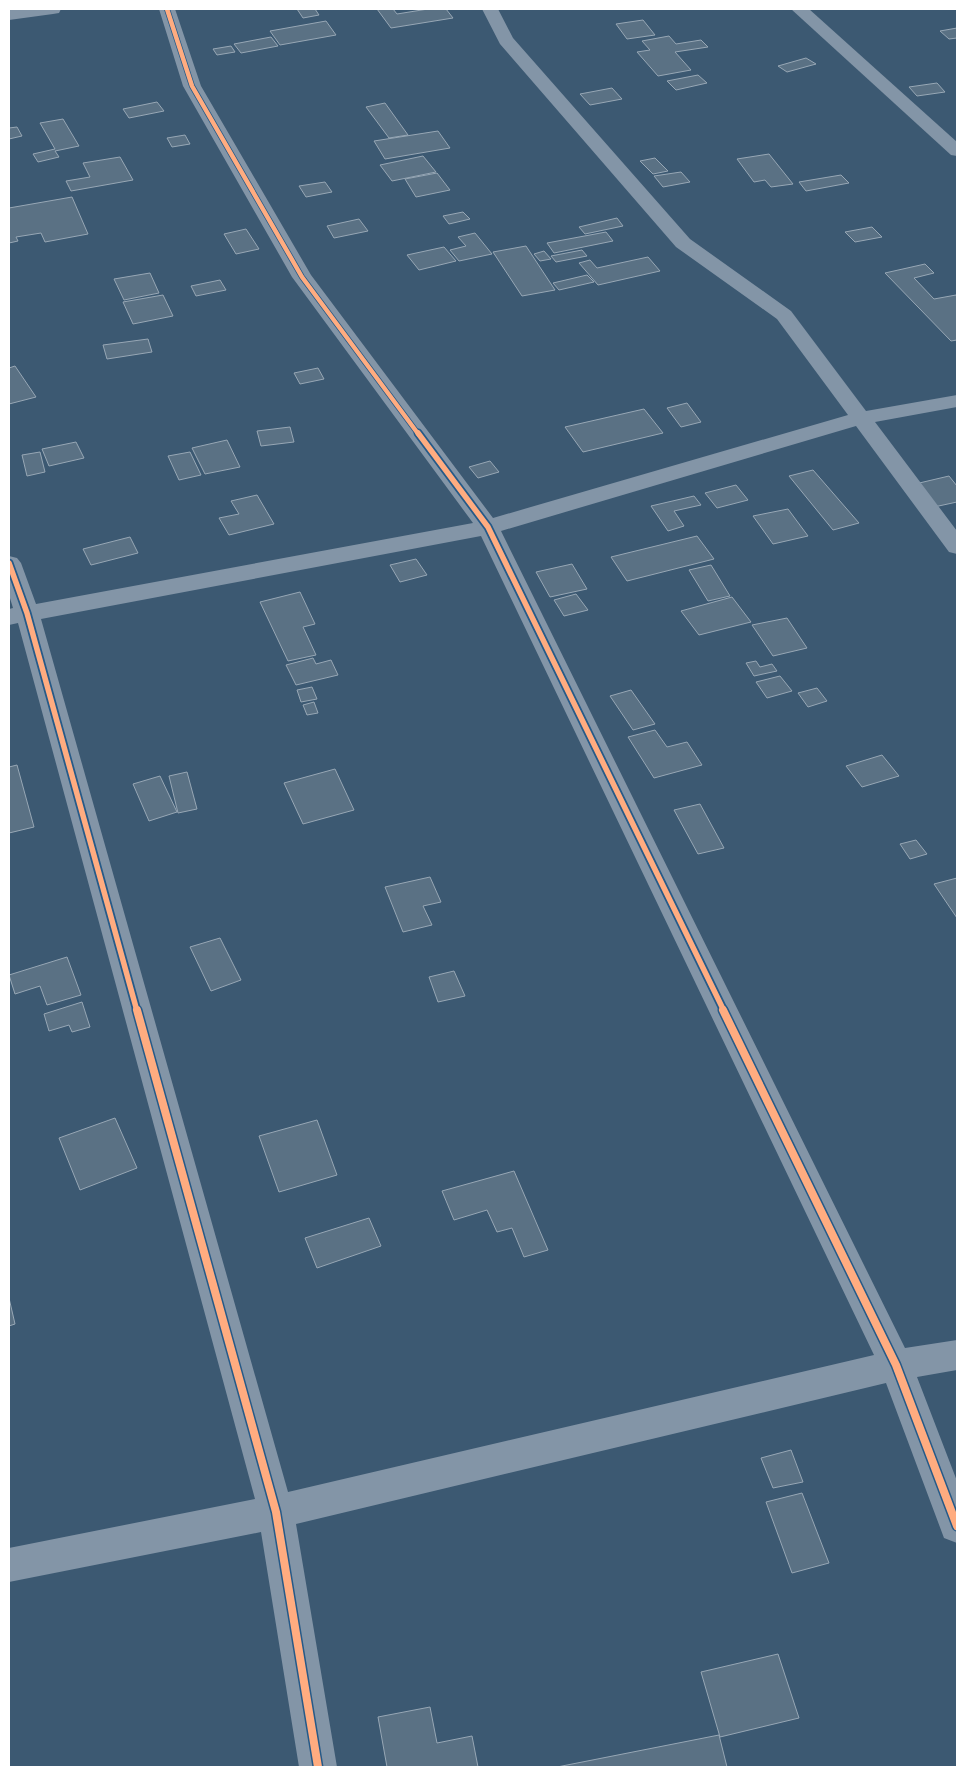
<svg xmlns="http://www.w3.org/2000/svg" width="966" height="1776" viewBox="0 0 966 1776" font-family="Rubik,sans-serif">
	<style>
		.building { fill: #5a7184; stroke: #97a7b5 }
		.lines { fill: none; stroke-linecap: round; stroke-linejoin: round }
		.street { fill: #8395a7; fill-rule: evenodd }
		.cycleway-far2-casing { stroke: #265a88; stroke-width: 6 }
		.cycleway-far1-casing { stroke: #265a88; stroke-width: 9 }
		.cycleway-casing { stroke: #265a88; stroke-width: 11 }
		.cycleway-far2 { stroke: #ffac80; stroke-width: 4.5 }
		.cycleway-far1 { stroke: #ffac80; stroke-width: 5.5 }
		.cycleway { stroke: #ffac80; stroke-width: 8 }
	</style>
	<rect width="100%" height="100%" fill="#3c5972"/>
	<g class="building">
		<path d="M 297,9 L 315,9 L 319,15 L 303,18 Z"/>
		<path d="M 377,9 L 393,9 L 397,14 L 428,9 L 446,9 L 453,18 L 391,28 Z"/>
		<path d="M 643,20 L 655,35 L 627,39 L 616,24 Z"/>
		<path d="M 326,21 L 336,35 L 280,45 L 270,31 Z"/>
		<path d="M 957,28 L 957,38 L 949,39 L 940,31 Z"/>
		<path d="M 669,36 L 676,44 L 701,40 L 708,47 L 675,52 L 691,70 L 658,76 L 637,52 L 650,50 L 642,41 Z"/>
		<path d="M 271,37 L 278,46 L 241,53 L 234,44 Z"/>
		<path d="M 231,46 L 235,52 L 217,55 L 213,49 Z"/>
		<path d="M 806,58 L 816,64 L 787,72 L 778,66 Z"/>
		<path d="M 698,75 L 707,83 L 676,90 L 667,81 Z"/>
		<path d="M 937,83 L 945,92 L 917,96 L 909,87 Z"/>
		<path d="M 612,88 L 622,99 L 590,105 L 580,94 Z"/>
		<path d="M 157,102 L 164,111 L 129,118 L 123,109 Z"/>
		<path d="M 385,103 L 408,135 L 389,138 L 366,107 Z"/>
		<path d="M 63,119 L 79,146 L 55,151 L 59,157 L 38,162 L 33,154 L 55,149 L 40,123 Z"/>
		<path d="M 17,127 L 22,136 L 9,139 L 9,128 Z"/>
		<path d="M 438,131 L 450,148 L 385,159 L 374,141 Z"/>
		<path d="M 185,135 L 190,144 L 172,147 L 167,138 Z"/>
		<path d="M 769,154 L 793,184 L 771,187 L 765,180 L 754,182 L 737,159 Z"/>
		<path d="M 423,156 L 436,172 L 392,181 L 380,165 Z"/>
		<path d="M 120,157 L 133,180 L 71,191 L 66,181 L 90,177 L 83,163 Z"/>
		<path d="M 655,158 L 668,171 L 653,174 L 640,161 Z"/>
		<path d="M 681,172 L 690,182 L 663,187 L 654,176 Z"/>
		<path d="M 437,173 L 450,190 L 416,197 L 405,179 Z"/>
		<path d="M 841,175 L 849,183 L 806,191 L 799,182 Z"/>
		<path d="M 325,182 L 332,192 L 306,197 L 299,186 Z"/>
		<path d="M 72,197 L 88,234 L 45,242 L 41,233 L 16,237 L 18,241 L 9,243 L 9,208 Z"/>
		<path d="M 463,212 L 470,219 L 449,224 L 443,216 Z"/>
		<path d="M 617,218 L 623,226 L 585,234 L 579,227 Z"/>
		<path d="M 359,219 L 368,231 L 334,238 L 327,226 Z"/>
		<path d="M 872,227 L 882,237 L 855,242 L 845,232 Z"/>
		<path d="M 246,229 L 259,249 L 236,254 L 224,234 Z"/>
		<path d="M 606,232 L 613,241 L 554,253 L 547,243 Z"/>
		<path d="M 475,233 L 492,254 L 459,261 L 450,250 L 466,246 L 458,237 Z"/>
		<path d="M 526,246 L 555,290 L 522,296 L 493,252 Z"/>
		<path d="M 444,247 L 456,261 L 419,270 L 407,255 Z"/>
		<path d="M 582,250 L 587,256 L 556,262 L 551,256 Z"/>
		<path d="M 544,251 L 551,259 L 540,261 L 534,254 Z"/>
		<path d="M 648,257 L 660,271 L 598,285 L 579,263 L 590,260 L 597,268 Z"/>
		<path d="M 925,264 L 934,273 L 914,278 L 934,299 L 956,295 L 957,297 L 957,340 L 951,341 L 885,273 Z"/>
		<path d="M 150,273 L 159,293 L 124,300 L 114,279 Z"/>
		<path d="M 587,275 L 594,282 L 559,290 L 553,283 Z"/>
		<path d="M 220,280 L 226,290 L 196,296 L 191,286 Z"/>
		<path d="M 163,295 L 173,316 L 133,324 L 123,302 Z"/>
		<path d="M 148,339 L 152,352 L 107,359 L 103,345 Z"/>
		<path d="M 15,366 L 36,397 L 9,404 L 9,368 Z"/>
		<path d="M 318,368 L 324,379 L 300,384 L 294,373 Z"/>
		<path d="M 687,403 L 701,422 L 681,427 L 667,408 Z"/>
		<path d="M 644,409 L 663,433 L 583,452 L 565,427 Z"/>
		<path d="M 290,427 L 294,442 L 261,446 L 257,431 Z"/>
		<path d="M 227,440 L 240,467 L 205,474 L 192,448 Z"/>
		<path d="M 76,442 L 84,458 L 49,466 L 42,449 Z"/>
		<path d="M 40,452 L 45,472 L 27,476 L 22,455 Z"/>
		<path d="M 190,452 L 201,475 L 179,480 L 168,456 Z"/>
		<path d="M 490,461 L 499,472 L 478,478 L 469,467 Z"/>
		<path d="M 813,470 L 859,523 L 833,530 L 789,476 Z"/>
		<path d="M 949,476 L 957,486 L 957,502 L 934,507 L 915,484 Z"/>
		<path d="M 736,485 L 748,500 L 717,508 L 705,493 Z"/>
		<path d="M 257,495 L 274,524 L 229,535 L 219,518 L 239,514 L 231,501 Z"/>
		<path d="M 694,496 L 701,505 L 674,511 L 684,526 L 668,531 L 651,506 Z"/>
		<path d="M 788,509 L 808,536 L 773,544 L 753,516 Z"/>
		<path d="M 697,536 L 714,559 L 627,581 L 611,557 Z"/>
		<path d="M 130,537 L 138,553 L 91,565 L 83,549 Z"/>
		<path d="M 416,559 L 427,575 L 400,582 L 390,565 Z"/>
		<path d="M 572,564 L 587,589 L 550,597 L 536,572 Z"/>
		<path d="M 711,565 L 730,596 L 708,601 L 689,570 Z"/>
		<path d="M 300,592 L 315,624 L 303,627 L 316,655 L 288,661 L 260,602 Z"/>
		<path d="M 576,594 L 588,610 L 564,616 L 554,600 Z"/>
		<path d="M 732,597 L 751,622 L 699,635 L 681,611 Z"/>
		<path d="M 787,618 L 807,648 L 773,656 L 752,625 Z"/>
		<path d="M 313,658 L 316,664 L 331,660 L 338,675 L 296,685 L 286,665 Z"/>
		<path d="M 756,661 L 760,667 L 772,664 L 777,671 L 754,676 L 746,663 Z"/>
		<path d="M 780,676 L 792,691 L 767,698 L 756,682 Z"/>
		<path d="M 312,687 L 317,699 L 301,702 L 297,690 Z"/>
		<path d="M 817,688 L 827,701 L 808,707 L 798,693 Z"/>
		<path d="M 631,690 L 655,724 L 633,730 L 610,696 Z"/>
		<path d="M 314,702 L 318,713 L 307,715 L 303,705 Z"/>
		<path d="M 655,730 L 667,747 L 687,742 L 702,765 L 654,778 L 628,737 Z"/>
		<path d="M 882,755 L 899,776 L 862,787 L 846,766 Z"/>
		<path d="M 17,765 L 34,827 L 9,833 L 9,767 Z"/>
		<path d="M 335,769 L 354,810 L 303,824 L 284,783 Z"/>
		<path d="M 187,772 L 197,809 L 178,813 L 169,776 Z"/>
		<path d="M 160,776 L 177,812 L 149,821 L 133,784 Z"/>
		<path d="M 700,804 L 724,848 L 698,854 L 674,810 Z"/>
		<path d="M 916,840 L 927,854 L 910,859 L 900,844 Z"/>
		<path d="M 430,877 L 441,902 L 423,906 L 432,925 L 403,932 L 385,887 Z"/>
		<path d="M 957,878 L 957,918 L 934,884 Z"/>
		<path d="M 220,938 L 241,980 L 211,991 L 190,947 Z"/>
		<path d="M 67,957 L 81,995 L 47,1005 L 40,986 L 15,994 L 9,975 Z"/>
		<path d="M 454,971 L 465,996 L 438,1002 L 429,977 Z"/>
		<path d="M 82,1002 L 90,1027 L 72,1032 L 69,1025 L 49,1031 L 44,1014 Z"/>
		<path d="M 115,1118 L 137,1168 L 80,1190 L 59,1138 Z"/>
		<path d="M 317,1120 L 337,1175 L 279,1192 L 259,1136 Z"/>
		<path d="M 514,1171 L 548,1250 L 524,1257 L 512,1228 L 497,1232 L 487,1210 L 454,1220 L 442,1191 Z"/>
		<path d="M 369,1218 L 381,1246 L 317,1268 L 305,1238 Z"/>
		<path d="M 9,1298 L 15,1324 L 9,1326 Z"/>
		<path d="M 791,1450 L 803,1482 L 773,1488 L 761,1458 Z"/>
		<path d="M 802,1493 L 829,1563 L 792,1573 L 766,1502 Z"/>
		<path d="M 778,1654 L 799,1718 L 720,1737 L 701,1672 Z"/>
		<path d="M 430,1707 L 437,1743 L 472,1736 L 478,1767 L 387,1767 L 378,1717 Z"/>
		<path d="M 719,1735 L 727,1767 L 557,1767 Z"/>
	</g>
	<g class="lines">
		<g class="street">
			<path d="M 18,9 L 61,9 L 59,13 L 53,14 L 9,20 L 9,10 Z"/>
			<path d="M 159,9 L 175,9 L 201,86 L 311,275 L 493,518 L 848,415 L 777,319 L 676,247 L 500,44 L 482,9 L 498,9 L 513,38 L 690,239 L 791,311 L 866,411 L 957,395 L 957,407 L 875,422 L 957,531 L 957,554 L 949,552 L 856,426 L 501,531 L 905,1348 L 957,1340 L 957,1370 L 917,1377 L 957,1481 L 957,1543 L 944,1538 L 886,1383 L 296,1524 L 337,1767 L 299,1767 L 261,1532 L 9,1582 L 9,1548 L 255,1499 L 18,623 L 9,625 L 9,609 L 13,608 L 9,595 L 9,556 L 17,558 L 21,563 L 36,604 L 473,523 L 292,277 L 183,86 ZM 481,536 L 874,1355 L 288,1492 L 41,619 Z"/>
			<path d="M 791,9 L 809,9 L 957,142 L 957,156 L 951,155 Z"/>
		</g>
		<defs>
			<path id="cycleway-far2" d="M 167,9 L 192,86 L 302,277 L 419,435"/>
			<g id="cycleway-far1">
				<path d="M 418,433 L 488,527 L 724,1011"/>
				<path d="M 9,563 L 27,613 L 137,1011"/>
			</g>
			<g id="cycleway">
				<path d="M 137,1010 L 276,1512 L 318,1767"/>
				<path d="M 723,1010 L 896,1365 L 957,1526"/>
			</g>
		</defs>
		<use href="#cycleway-far2" class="cycleway-far2-casing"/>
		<use href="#cycleway-far1" class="cycleway-far1-casing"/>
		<use href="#cycleway" class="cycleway-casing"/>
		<use href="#cycleway-far2" class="cycleway-far2"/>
		<use href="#cycleway-far1" class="cycleway-far1"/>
		<use href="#cycleway" class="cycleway"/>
	</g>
	<rect width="966" height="1776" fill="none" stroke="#ffffff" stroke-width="20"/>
</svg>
